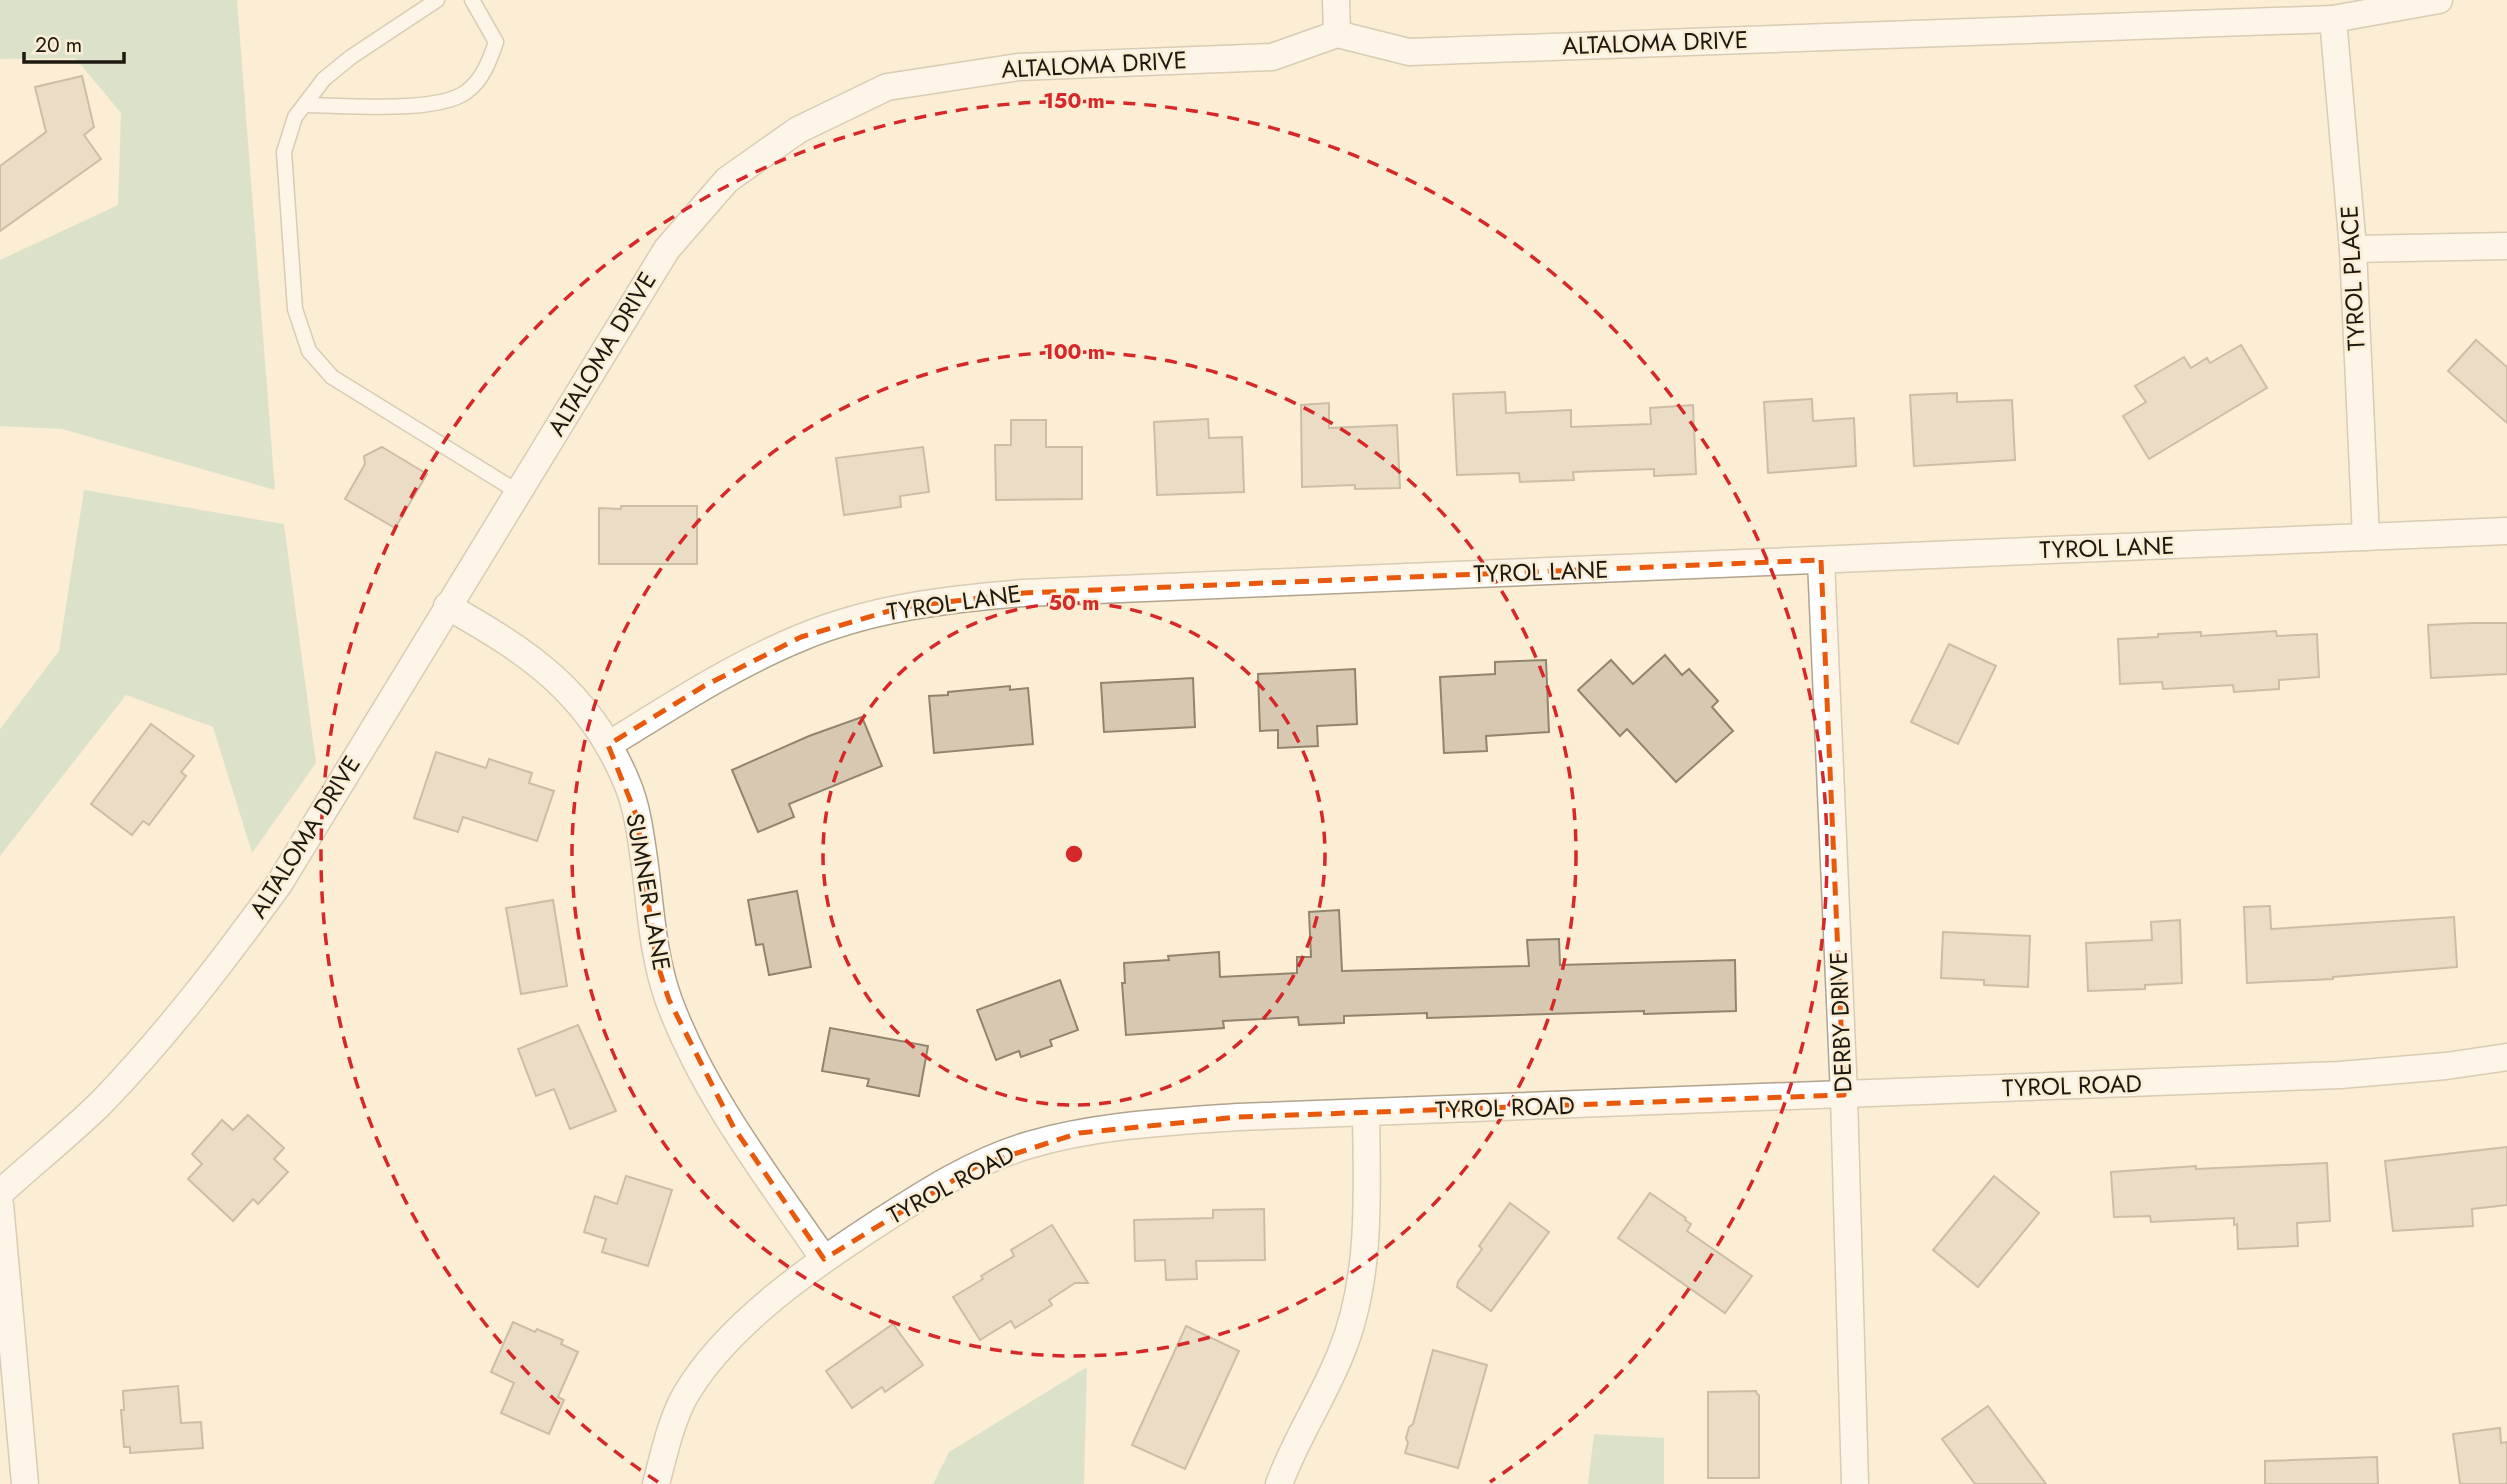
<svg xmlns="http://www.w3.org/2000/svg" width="2507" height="1484" viewBox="0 0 2507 1484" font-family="Jost,sans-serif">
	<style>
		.green { fill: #b7d6bb }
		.building { fill: #d7c9b1; stroke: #92846e; stroke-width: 2 }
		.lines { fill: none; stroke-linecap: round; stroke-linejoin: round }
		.service-casing { stroke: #b1a38d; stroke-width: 17 }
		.minor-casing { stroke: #b1a38d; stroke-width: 29 }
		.service { stroke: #fff; stroke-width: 14 }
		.minor { stroke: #fff; stroke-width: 26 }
		.marked { fill: none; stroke: #e8590c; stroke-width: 5; stroke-dasharray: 14 9; stroke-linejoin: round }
		.ring { fill: none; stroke: #d62828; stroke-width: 3.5; stroke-dasharray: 12 9 }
		.labels { text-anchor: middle; stroke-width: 5; stroke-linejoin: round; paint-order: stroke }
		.street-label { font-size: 24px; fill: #1d1810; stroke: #fcedd5 }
		.centre { fill: #d62828; stroke: #fcedd5; stroke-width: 3.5 }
		.ring-label { font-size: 21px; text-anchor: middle; font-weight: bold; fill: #d62828; stroke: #fcedd5; stroke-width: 5; stroke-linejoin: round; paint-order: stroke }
	</style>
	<rect width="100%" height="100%" fill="#fcedd5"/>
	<g class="green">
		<path d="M 0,0 L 237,0 L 275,490 L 62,429 L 0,426 L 0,260 L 118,205 L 121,113 L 75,58 L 0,59 Z"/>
		<path d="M 84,490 L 284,524 L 316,763 L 252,853 L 213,727 L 126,695 L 0,856 L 0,729 L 59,651 Z"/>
		<path d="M 1087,1367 L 1084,1484 L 933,1484 L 949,1452 Z"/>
		<path d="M 1594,1434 L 1664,1438 L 1664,1484 L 1588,1484 Z"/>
	</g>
	<g class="building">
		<path d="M 82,76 L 94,127 L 84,135 L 101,159 L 0,231 L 0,166 L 46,132 L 35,87 Z"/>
		<path d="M 2476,340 L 2507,367 L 2507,423 L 2448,371 Z"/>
		<path d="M 2241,345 L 2267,388 L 2149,459 L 2123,416 L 2146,402 L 2135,386 L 2184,357 L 2191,368 L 2207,358 L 2210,363 Z"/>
		<path d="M 1505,392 L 1506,413 L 1571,410 L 1571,427 L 1651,424 L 1650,408 L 1693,405 L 1696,474 L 1654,476 L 1654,469 L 1573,472 L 1574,480 L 1520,482 L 1519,473 L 1457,475 L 1453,394 Z"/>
		<path d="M 1957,393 L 1957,402 L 2012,400 L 2015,460 L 1914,466 L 1910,395 Z"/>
		<path d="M 1812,399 L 1813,421 L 1854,418 L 1856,466 L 1768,473 L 1764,402 Z"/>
		<path d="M 1329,403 L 1329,428 L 1397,425 L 1400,488 L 1355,489 L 1355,485 L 1302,487 L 1301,405 Z"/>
		<path d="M 1208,419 L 1209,438 L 1242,437 L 1244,492 L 1157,495 L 1154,422 Z"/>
		<path d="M 1011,420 L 1046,420 L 1046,447 L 1082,447 L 1082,499 L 996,500 L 995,445 L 1011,445 Z"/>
		<path d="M 382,447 L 427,474 L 395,528 L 345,499 L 365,464 L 364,456 Z"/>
		<path d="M 923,447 L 929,492 L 900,496 L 901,507 L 844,515 L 836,458 Z"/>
		<path d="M 621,506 L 697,506 L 697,564 L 599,564 L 599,508 L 621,509 Z"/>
		<path d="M 2471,623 L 2507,623 L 2507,674 L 2431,678 L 2428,625 Z"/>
		<path d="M 2276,631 L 2277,636 L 2317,634 L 2319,677 L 2279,680 L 2279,689 L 2234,692 L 2233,685 L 2163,689 L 2162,682 L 2120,684 L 2118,639 L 2158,637 L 2158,634 L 2201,632 L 2201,636 Z"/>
		<path d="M 1949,644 L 1996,666 L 1958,744 L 1911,722 Z"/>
		<path d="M 1665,655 L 1682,675 L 1689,669 L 1718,701 L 1712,707 L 1733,731 L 1676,782 L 1627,729 L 1620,736 L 1578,690 L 1611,660 L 1633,684 Z"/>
		<path d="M 1546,660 L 1549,732 L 1486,736 L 1487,751 L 1444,753 L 1440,677 L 1495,674 L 1495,662 Z"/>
		<path d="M 1355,669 L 1357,724 L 1317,726 L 1318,746 L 1278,748 L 1278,730 L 1260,731 L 1258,674 Z"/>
		<path d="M 1193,678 L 1195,727 L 1104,732 L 1101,683 Z"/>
		<path d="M 1010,686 L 1010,690 L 1028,688 L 1033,744 L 934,753 L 929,696 L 948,695 L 948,692 Z"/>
		<path d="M 862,717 L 882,766 L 789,804 L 794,817 L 758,832 L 732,770 L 809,736 Z"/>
		<path d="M 151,724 L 194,756 L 181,772 L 186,776 L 149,825 L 143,821 L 132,835 L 91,804 Z"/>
		<path d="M 436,752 L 486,768 L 489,759 L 532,773 L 529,783 L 554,791 L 537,841 L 463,817 L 458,832 L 414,818 Z"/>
		<path d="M 797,891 L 811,967 L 769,975 L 763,944 L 756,945 L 748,900 Z"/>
		<path d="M 553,900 L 567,986 L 521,994 L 506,908 Z"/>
		<path d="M 2270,906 L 2271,929 L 2454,917 L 2457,967 L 2333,977 L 2333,979 L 2247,983 L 2244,907 Z"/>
		<path d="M 1339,910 L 1342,971 L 1529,966 L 1527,940 L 1559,939 L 1560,965 L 1735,960 L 1736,1011 L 1644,1014 L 1644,1011 L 1427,1018 L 1427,1013 L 1344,1016 L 1344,1023 L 1299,1025 L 1298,1017 L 1223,1021 L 1224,1028 L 1126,1035 L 1122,983 L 1125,983 L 1124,963 L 1169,960 L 1168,956 L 1219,952 L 1220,977 L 1297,973 L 1297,957 L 1311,957 L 1309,912 Z"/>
		<path d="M 2180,920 L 2182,983 L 2145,985 L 2145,989 L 2088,991 L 2086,943 L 2152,940 L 2151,922 Z"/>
		<path d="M 1943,932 L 2030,936 L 2028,987 L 1984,985 L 1984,980 L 1941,978 Z"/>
		<path d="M 1060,980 L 1078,1030 L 1050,1040 L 1052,1046 L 1021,1057 L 1019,1051 L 996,1060 L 977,1010 Z"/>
		<path d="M 578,1025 L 616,1111 L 570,1129 L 554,1089 L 536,1096 L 518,1049 Z"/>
		<path d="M 830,1028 L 928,1046 L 919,1096 L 867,1086 L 869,1079 L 822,1071 Z"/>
		<path d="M 248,1115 L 284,1148 L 274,1159 L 288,1172 L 258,1204 L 253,1199 L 233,1221 L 188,1179 L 202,1164 L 192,1154 L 222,1120 L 233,1130 Z"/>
		<path d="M 2507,1147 L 2507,1205 L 2472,1209 L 2473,1226 L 2393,1231 L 2385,1161 Z"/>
		<path d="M 2327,1163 L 2330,1221 L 2297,1223 L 2298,1246 L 2238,1249 L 2237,1224 L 2234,1225 L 2234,1218 L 2151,1222 L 2150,1216 L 2114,1217 L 2111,1172 L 2196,1166 L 2196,1169 Z"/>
		<path d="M 626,1176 L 672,1190 L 648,1266 L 602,1252 L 606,1239 L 584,1232 L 595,1196 L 617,1204 Z"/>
		<path d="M 1994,1176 L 2039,1213 L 1978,1287 L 1933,1250 Z"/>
		<path d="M 1650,1193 L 1686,1218 L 1685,1220 L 1691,1224 L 1687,1231 L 1752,1276 L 1725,1313 L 1618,1238 Z"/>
		<path d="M 1510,1203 L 1549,1232 L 1491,1311 L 1457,1287 L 1458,1282 L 1482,1249 L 1479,1246 Z"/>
		<path d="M 1264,1209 L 1265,1260 L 1196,1261 L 1197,1279 L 1166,1280 L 1165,1260 L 1135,1261 L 1134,1220 L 1213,1218 L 1213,1210 Z"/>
		<path d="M 1052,1225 L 1088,1283 L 1075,1283 L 1049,1300 L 1052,1305 L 1015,1328 L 1011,1321 L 980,1340 L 953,1297 L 983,1279 L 981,1276 L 1014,1256 L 1011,1250 Z"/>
		<path d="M 513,1322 L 535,1332 L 537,1329 L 563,1340 L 561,1344 L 578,1352 L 558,1397 L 564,1400 L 549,1434 L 501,1413 L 514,1383 L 491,1372 Z"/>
		<path d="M 893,1324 L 923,1365 L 885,1392 L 882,1387 L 852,1408 L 826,1371 Z"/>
		<path d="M 1186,1326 L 1239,1351 L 1185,1469 L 1132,1445 Z"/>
		<path d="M 1433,1350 L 1487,1365 L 1458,1468 L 1405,1453 L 1408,1443 L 1406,1438 L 1409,1427 L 1413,1424 Z"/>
		<path d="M 178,1386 L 181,1423 L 201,1422 L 203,1448 L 130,1453 L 130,1447 L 124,1447 L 121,1410 L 124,1410 L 123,1391 Z"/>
		<path d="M 1756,1391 L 1757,1394 L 1759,1395 L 1759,1478 L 1708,1478 L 1708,1392 Z"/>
		<path d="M 1988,1406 L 2046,1484 L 1975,1484 L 1942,1439 Z"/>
		<path d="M 2500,1428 L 2501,1443 L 2507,1442 L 2507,1484 L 2460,1484 L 2453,1434 Z"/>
		<path d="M 2377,1457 L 2378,1484 L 2265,1484 L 2265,1461 Z"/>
	</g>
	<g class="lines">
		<defs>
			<g id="service">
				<path d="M 437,0 L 351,57 L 324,79 L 295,117 L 284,152 L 295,309 L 309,351 L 332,377 L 518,492"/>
				<path d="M 305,105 C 343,105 436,114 466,92 C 482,81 490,60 496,42 L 472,0"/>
			</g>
			<g id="minor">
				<path d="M 1336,0 L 1337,34"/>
				<path d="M 2333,19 L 2353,249 L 2366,537"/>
				<path d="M 2353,249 L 2507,246"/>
				<path d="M 1821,560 L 1844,1095 L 1855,1484"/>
				<path d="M 447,606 C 529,652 590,693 627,783 C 638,809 641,839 645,866 C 651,912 653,957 669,1001 C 704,1095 767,1176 824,1259"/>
				<path d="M 608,745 C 670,707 732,666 800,638 C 871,608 948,599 1024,593 L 2507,531"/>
				<path d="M 0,1193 C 33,1163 68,1135 100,1104 C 166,1036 224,960 279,884 L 667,249 L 727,180 L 798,130 L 887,87 L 1018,67 L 1272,57 L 1337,34 L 1409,52 L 2333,19 L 2439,0"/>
				<path d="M 0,1204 L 25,1484"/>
				<path d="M 656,1484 C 664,1454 671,1420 686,1394 C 728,1323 815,1264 883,1220 C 928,1191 977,1160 1029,1145 C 1097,1125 1168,1122 1238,1117 L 2340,1075 L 2446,1066 L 2507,1057"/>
				<path d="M 1279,1484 C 1296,1438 1323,1398 1341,1353 C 1372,1278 1367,1192 1366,1113"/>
			</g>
		</defs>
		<use href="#service" class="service-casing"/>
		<use href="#minor" class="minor-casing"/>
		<use href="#service" class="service"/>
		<use href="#minor" class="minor"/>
	</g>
	<path d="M0 0H2507V1484H0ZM 1821,560 L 1844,1095 L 1238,1117 L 1079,1133 L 977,1166 L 824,1259 L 734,1128 L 669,1000 L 656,959 L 637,817 L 608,745 L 704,686 L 801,637 L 903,607 L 1024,593 Z" fill="#fcedd5" fill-opacity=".55" fill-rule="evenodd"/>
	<path class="marked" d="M 1821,560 L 1844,1095 L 1238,1117 L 1079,1133 L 977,1166 L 824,1259 L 734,1128 L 669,1000 L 656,959 L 637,817 L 608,745 L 704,686 L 801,637 L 903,607 L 1024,593 Z"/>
	<g class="ring">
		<circle cx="1074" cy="854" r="251"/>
		<circle cx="1074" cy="854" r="502"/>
		<path d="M658 1482A753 753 0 1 1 1490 1482"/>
	</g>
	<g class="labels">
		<g class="street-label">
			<text transform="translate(1655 43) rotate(-2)" y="8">ALTALOMA DRIVE</text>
			<text transform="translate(1094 65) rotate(-3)" y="8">ALTALOMA DRIVE</text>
			<text transform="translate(2353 278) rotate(-93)" y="8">TYROL PLACE</text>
			<text transform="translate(602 354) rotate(-59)" y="8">ALTALOMA DRIVE</text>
			<text transform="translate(2107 548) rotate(-2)" y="8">TYROL LANE</text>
			<text transform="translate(1541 572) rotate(-2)" y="8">TYROL LANE</text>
			<text transform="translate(954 603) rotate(-8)" y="8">TYROL LANE</text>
			<text transform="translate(305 837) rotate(-58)" y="8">ALTALOMA DRIVE</text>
			<text transform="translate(648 892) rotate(80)" y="8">SUMNER LANE</text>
			<text transform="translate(1841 1022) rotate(-92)" y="8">DERBY DRIVE</text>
			<text transform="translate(2072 1086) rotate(-2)" y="8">TYROL ROAD</text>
			<text transform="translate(1505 1108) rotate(-2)" y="8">TYROL ROAD</text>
			<text transform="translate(951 1185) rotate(-28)" y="8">TYROL ROAD</text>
		</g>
	</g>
	<circle cx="1074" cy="854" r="10" class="centre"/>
	<g class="ring-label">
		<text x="1074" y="108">150 m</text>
		<text x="1074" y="359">100 m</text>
		<text x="1074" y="610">50 m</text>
	</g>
	<path d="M24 52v10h100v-10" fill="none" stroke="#1d1810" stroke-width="3.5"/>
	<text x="35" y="52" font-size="21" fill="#1d1810" stroke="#fcedd5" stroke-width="5" paint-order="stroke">20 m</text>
</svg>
